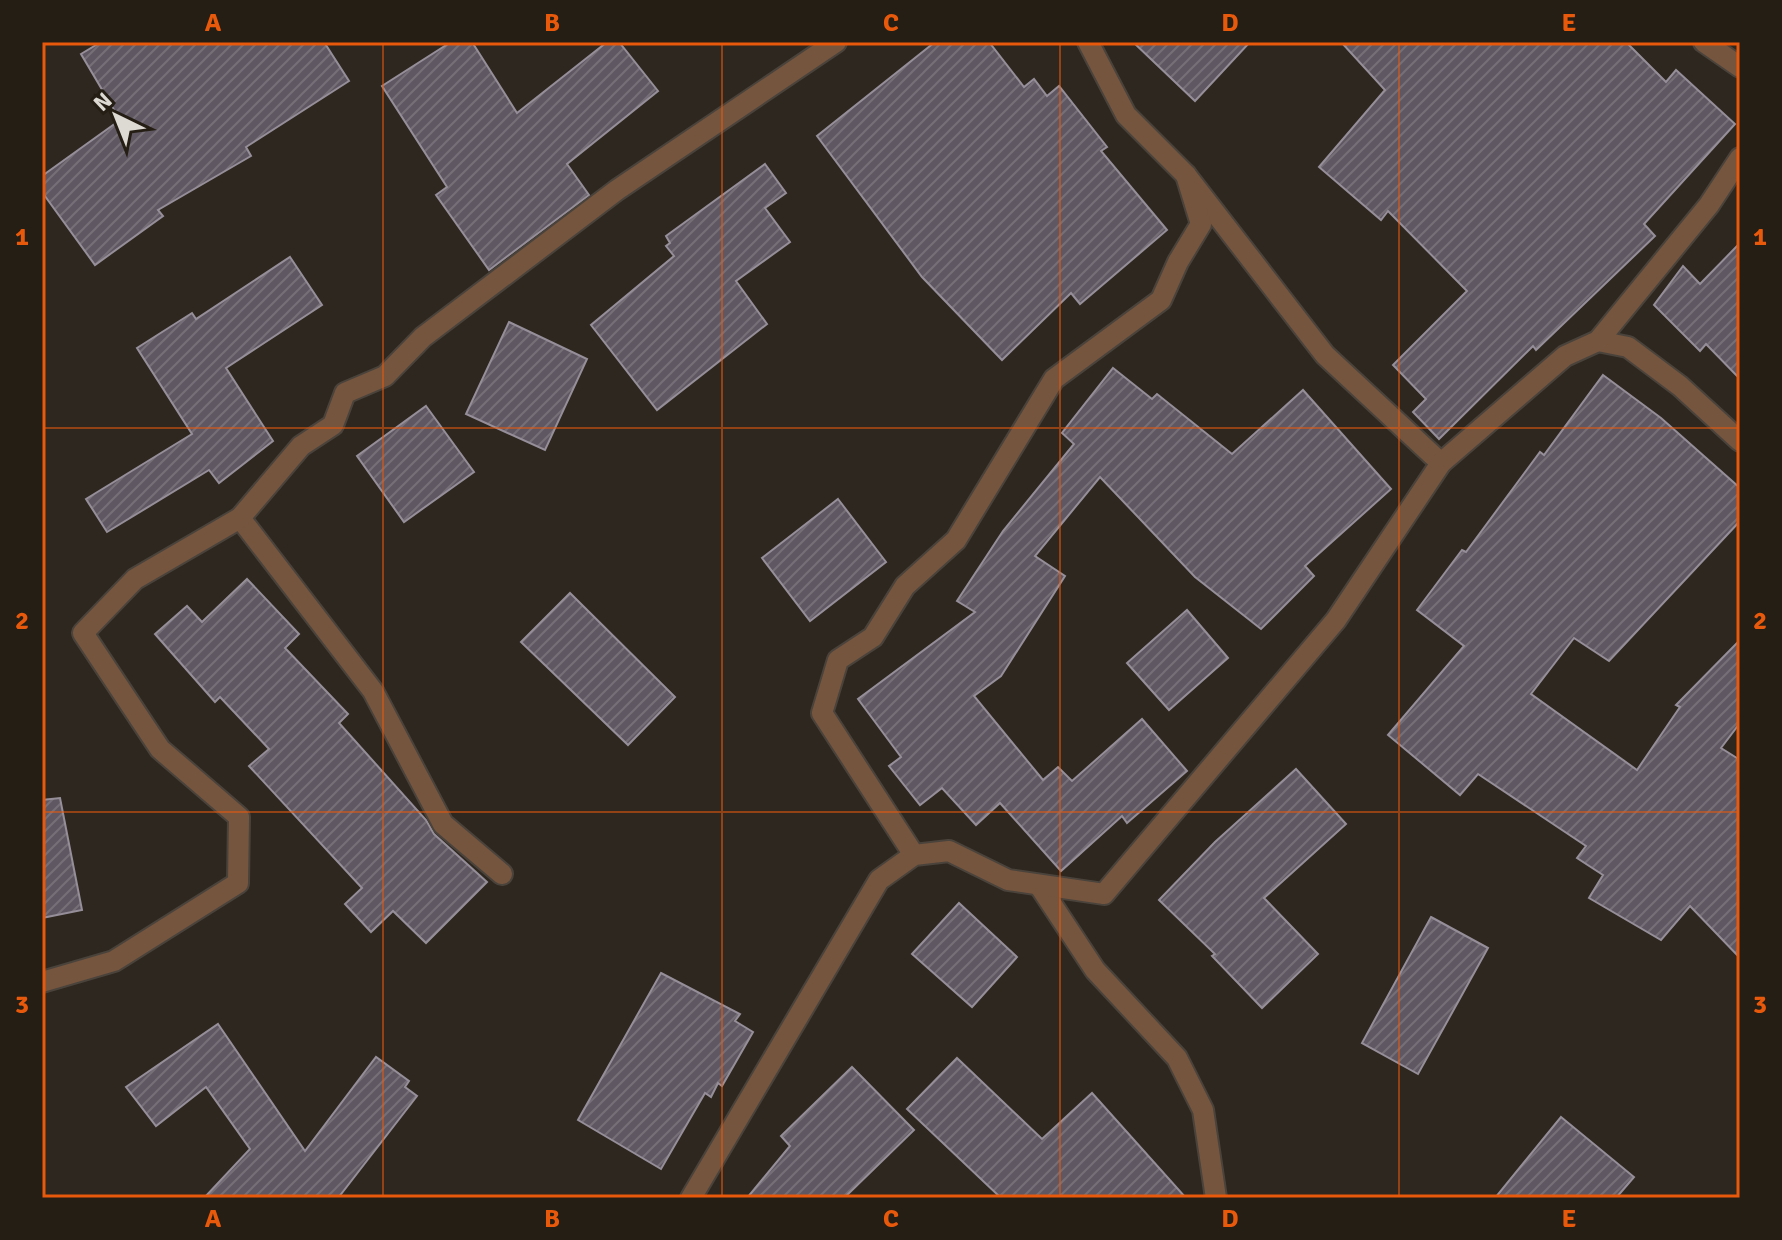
<svg xmlns="http://www.w3.org/2000/svg" width="1782" height="1240" viewBox="0 0 1782 1240" font-family="Signika,sans-serif">
	<style>
		.building { fill: url(#building-hatch); stroke: #968f9a; stroke-width: 2 }
		.lines { fill: none; stroke-linecap: round; stroke-linejoin: round }
		.street-casing { stroke: #4a433c; stroke-width: 24 }
		.street { stroke: #76553e; stroke-width: 20 }
		.grid { fill: none; stroke: #e8590c; stroke-width: 2; stroke-opacity: 0.55 }
		.neatline { fill: none; stroke: #e8590c; stroke-width: 3 }
		.grid-label { font-size: 26px; text-anchor: middle; font-weight: bold; fill: #e8590c }
	</style>
	<defs>
		<pattern id="building-hatch" width="6" height="6" patternUnits="userSpaceOnUse" patternTransform="scale(2)"><rect width="6" height="6" fill="#5f5862"/><path d="M-1 1l2-2M0 6l6-6M5 7l2-2" fill="none" stroke="#766f78"/></pattern>
	</defs>
	<rect width="100%" height="100%" fill="#2e271f"/>
	<g class="building">
		<path d="M 101,42 L 324,42 L 349,81 L 246,147 L 251,156 L 158,210 L 163,216 L 95,265 L 42,192 L 42,176 L 120,120 L 81,54 Z"/>
		<path d="M 451,42 L 472,42 L 517,113 L 607,42 L 619,42 L 658,91 L 567,164 L 589,195 L 489,270 L 436,195 L 447,187 L 382,86 Z"/>
		<path d="M 935,42 L 989,42 L 1024,87 L 1034,79 L 1047,96 L 1059,86 L 1107,147 L 1101,151 L 1167,230 L 1080,304 L 1071,293 L 1002,360 L 922,277 L 817,136 Z"/>
		<path d="M 1133,42 L 1250,42 L 1195,101 Z"/>
		<path d="M 1341,42 L 1626,42 L 1666,82 L 1676,70 L 1735,124 L 1644,224 L 1655,236 L 1536,350 L 1533,346 L 1439,439 L 1413,412 L 1426,399 L 1393,365 L 1467,291 L 1388,211 L 1381,220 L 1319,167 L 1385,90 Z"/>
		<path d="M 765,164 L 786,193 L 765,208 L 790,242 L 736,281 L 767,324 L 657,410 L 591,325 L 674,256 L 666,246 L 670,243 L 666,236 Z"/>
		<path d="M 1740,243 L 1740,379 L 1706,344 L 1700,351 L 1654,305 L 1683,266 L 1700,284 Z"/>
		<path d="M 290,257 L 322,305 L 226,368 L 273,441 L 219,483 L 209,470 L 107,532 L 86,499 L 192,434 L 137,348 L 192,313 L 196,319 Z"/>
		<path d="M 509,322 L 587,359 L 545,450 L 466,414 Z"/>
		<path d="M 1113,368 L 1152,399 L 1157,394 L 1232,454 L 1303,390 L 1391,489 L 1305,566 L 1314,576 L 1261,629 L 1195,577 L 1100,477 L 1035,556 L 1065,576 L 1001,676 L 974,696 L 1043,780 L 1058,767 L 1072,781 L 1142,719 L 1187,771 L 1127,823 L 1122,816 L 1061,871 L 1000,803 L 976,825 L 942,788 L 920,805 L 889,766 L 901,757 L 858,699 L 975,612 L 957,601 L 1003,531 L 1074,444 L 1062,433 Z"/>
		<path d="M 1603,375 L 1661,418 L 1740,488 L 1740,521 L 1609,661 L 1574,638 L 1531,694 L 1637,770 L 1680,707 L 1676,705 L 1740,640 L 1740,723 L 1721,748 L 1740,760 L 1740,958 L 1690,906 L 1661,940 L 1589,898 L 1603,875 L 1577,858 L 1586,846 L 1478,774 L 1460,795 L 1388,735 L 1464,646 L 1417,610 L 1462,550 L 1466,552 L 1540,452 L 1544,455 Z"/>
		<path d="M 426,406 L 474,472 L 404,522 L 357,456 Z"/>
		<path d="M 838,499 L 886,562 L 810,621 L 762,558 Z"/>
		<path d="M 247,579 L 299,634 L 285,648 L 348,714 L 339,723 L 426,820 L 434,834 L 487,882 L 426,943 L 393,911 L 371,932 L 345,904 L 362,888 L 249,766 L 269,749 L 220,697 L 215,702 L 155,634 L 187,606 L 202,622 Z"/>
		<path d="M 570,593 L 675,697 L 628,745 L 521,642 Z"/>
		<path d="M 1187,610 L 1228,658 L 1169,710 L 1127,663 Z"/>
		<path d="M 1296,769 L 1346,824 L 1264,898 L 1318,954 L 1262,1008 L 1212,956 L 1215,954 L 1159,900 L 1215,842 Z"/>
		<path d="M 60,798 L 82,910 L 42,918 L 42,800 Z"/>
		<path d="M 959,903 L 1017,957 L 972,1007 L 912,954 Z"/>
		<path d="M 1431,917 L 1488,948 L 1418,1074 L 1362,1043 Z"/>
		<path d="M 661,973 L 740,1014 L 735,1021 L 753,1032 L 722,1086 L 718,1083 L 711,1097 L 705,1093 L 661,1169 L 578,1120 Z"/>
		<path d="M 218,1024 L 305,1151 L 376,1057 L 409,1081 L 405,1087 L 417,1096 L 338,1198 L 204,1198 L 250,1149 L 206,1087 L 156,1126 L 126,1087 Z"/>
		<path d="M 957,1058 L 1042,1139 L 1092,1093 L 1186,1198 L 1001,1198 L 907,1109 Z"/>
		<path d="M 852,1067 L 914,1130 L 844,1198 L 747,1198 L 790,1146 L 781,1136 Z"/>
		<path d="M 1561,1117 L 1634,1177 L 1616,1198 L 1495,1198 Z"/>
	</g>
	<g class="lines">
		<defs>
			<g id="street">
				<path d="M 1088,42 L 1126,115 L 1186,175 L 1325,355 L 1441,463"/>
				<path d="M 1704,42 L 1740,67"/>
				<path d="M 1598,341 L 1628,347 L 1680,386 L 1740,441"/>
				<path d="M 240,518 L 373,691 L 443,824 L 502,874"/>
				<path d="M 914,855 L 822,713 L 838,660 L 873,637 L 905,586 L 956,540 L 1054,379 L 1161,300 L 1178,262 L 1201,224 L 1186,175"/>
				<path d="M 1039,885 L 1095,970 L 1177,1058 L 1203,1110 L 1216,1198"/>
				<path d="M 42,982 L 114,961 L 238,883 L 239,817 L 160,749 L 83,633 L 135,579 L 240,518 L 301,446 L 333,425 L 345,393 L 385,376 L 423,337 L 617,190 L 836,42"/>
				<path d="M 691,1198 L 879,880 L 914,855 L 949,851 L 1008,880 L 1104,894 L 1336,620 L 1441,463 L 1565,356 L 1598,341 L 1709,205 L 1740,158"/>
			</g>
		</defs>
		<use href="#street" class="street-casing"/>
		<use href="#street" class="street"/>
	</g>
	<path class="grid" d="M 383,42 L 383,1198M 722,42 L 722,1198M 1060,42 L 1060,1198M 1399,42 L 1399,1198M 42,428 L 1740,428M 42,812 L 1740,812"/>
	<rect width="1782" height="1240" fill="none" stroke="#241e15" stroke-width="88"/>
	<g transform="translate(116 116) rotate(317)" stroke="#241e15" stroke-width="6" paint-order="stroke">
	<path d="M0-6L14 30L0 20L-14 30Z" fill="#ddd9d3"/>
	<text y="-12" font-size="22" font-weight="bold" text-anchor="middle" fill="#ddd9d3">N</text>
	</g>
	<rect x="44" y="44" width="1694" height="1152" class="neatline"/>
	<g class="grid-label">
		<text x="213" y="31">A</text>
		<text x="552" y="31">B</text>
		<text x="891" y="31">C</text>
		<text x="1230" y="31">D</text>
		<text x="1569" y="31">E</text>
		<text x="22" y="245">1</text>
		<text x="1760" y="245">1</text>
		<text x="22" y="629">2</text>
		<text x="1760" y="629">2</text>
		<text x="22" y="1013">3</text>
		<text x="1760" y="1013">3</text>
		<text x="213" y="1227">A</text>
		<text x="552" y="1227">B</text>
		<text x="891" y="1227">C</text>
		<text x="1230" y="1227">D</text>
		<text x="1569" y="1227">E</text>
	</g>
</svg>
